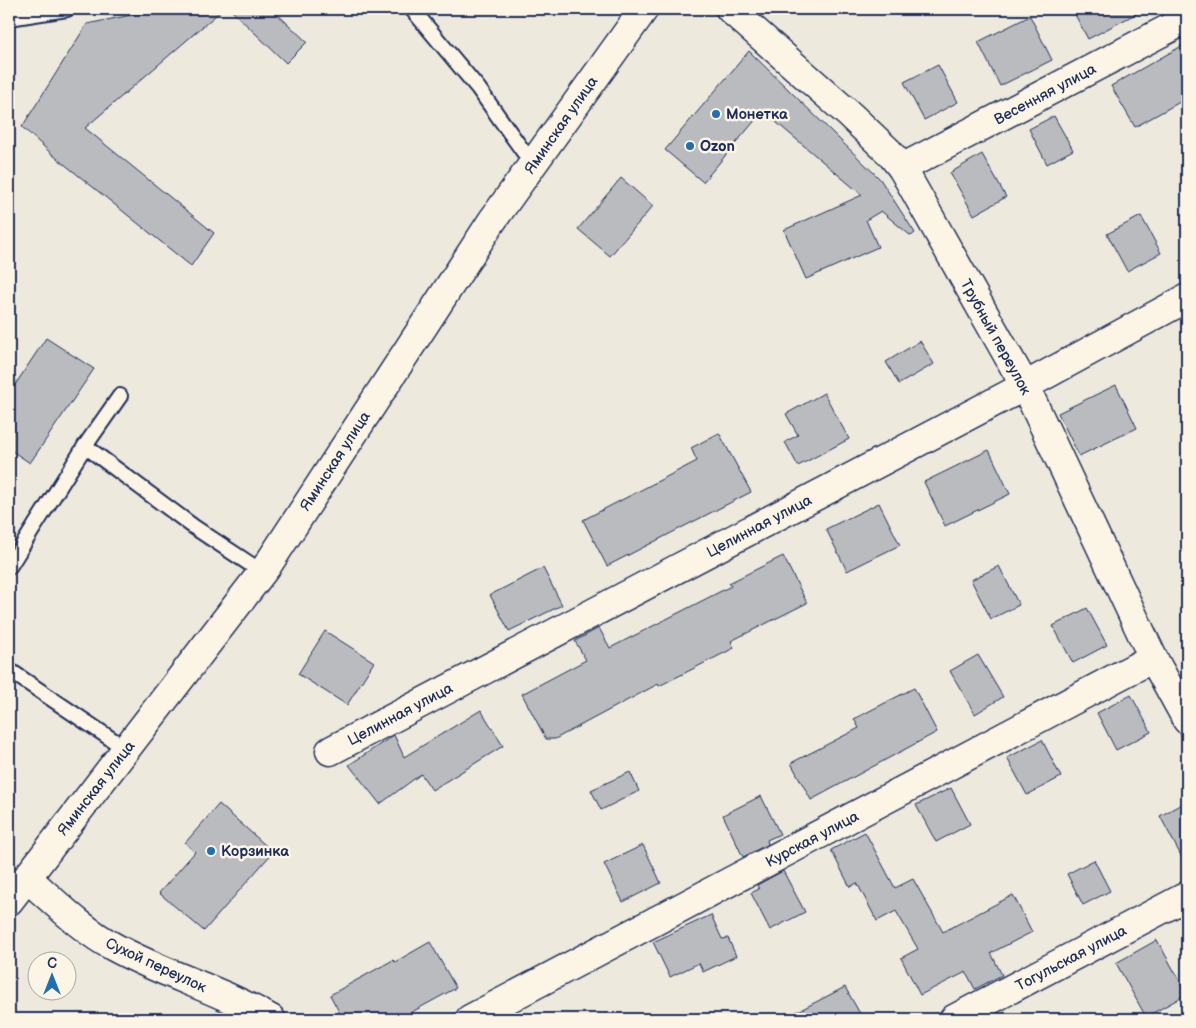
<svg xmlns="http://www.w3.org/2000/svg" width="1196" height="1028" viewBox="0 0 1196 1028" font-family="'Balsamiq Sans',sans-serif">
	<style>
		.building { fill: #babbbe; stroke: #1b2f5e }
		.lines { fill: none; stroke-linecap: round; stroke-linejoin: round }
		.service-casing { stroke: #1b2f5e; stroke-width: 18 }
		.minor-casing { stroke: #1b2f5e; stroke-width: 31 }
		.primary-casing { stroke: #1b2f5e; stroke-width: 31 }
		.service { stroke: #fcf5e5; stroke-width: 14 }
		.minor { stroke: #fcf5e5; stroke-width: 28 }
		.primary { stroke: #fcf5e5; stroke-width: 28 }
		.poi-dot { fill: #1f6fb2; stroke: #fcf5e5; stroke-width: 2 }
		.labels { text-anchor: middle; stroke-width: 5; stroke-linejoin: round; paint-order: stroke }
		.street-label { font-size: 15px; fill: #1b2f5e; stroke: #fcf5e5 }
		.poi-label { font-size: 15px; font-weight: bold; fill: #1b2f5e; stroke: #fcf5e5; text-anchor: start }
	</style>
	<rect width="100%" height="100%" fill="#eee9dd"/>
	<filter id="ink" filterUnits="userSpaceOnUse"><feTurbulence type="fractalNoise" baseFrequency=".02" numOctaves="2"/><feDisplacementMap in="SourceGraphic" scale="10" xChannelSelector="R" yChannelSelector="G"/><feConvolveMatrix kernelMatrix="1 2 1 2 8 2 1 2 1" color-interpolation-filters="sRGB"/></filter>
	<g filter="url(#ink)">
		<g class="building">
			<path d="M 161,9 L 223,9 L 85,128 L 214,233 L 191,266 L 53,155 L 22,127 L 87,24 Z"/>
			<path d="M 230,9 L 272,9 L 307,42 L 286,63 Z"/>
			<path d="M 1072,9 L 1145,9 L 1088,39 Z"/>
			<path d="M 1030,16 L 1052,60 L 1000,86 L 978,42 Z"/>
			<path d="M 1187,43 L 1187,98 L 1135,127 L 1111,86 Z"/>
			<path d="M 749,51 L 880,179 L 915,233 L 911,236 L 881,211 L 866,220 L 878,247 L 806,279 L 784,230 L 862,195 L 763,111 L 703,182 L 665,150 Z"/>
			<path d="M 938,65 L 958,102 L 924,120 L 904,82 Z"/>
			<path d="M 1054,116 L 1073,150 L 1047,164 L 1029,129 Z"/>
			<path d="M 982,154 L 1006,197 L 974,215 L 950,173 Z"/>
			<path d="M 621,178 L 653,206 L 610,256 L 578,229 Z"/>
			<path d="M 1141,216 L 1161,253 L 1127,271 L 1107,234 Z"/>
			<path d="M 46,338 L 94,369 L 30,463 L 9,449 L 9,394 Z"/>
			<path d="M 920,341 L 934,364 L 899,384 L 886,362 Z"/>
			<path d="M 1116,385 L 1137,428 L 1079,456 L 1058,413 Z"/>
			<path d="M 824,393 L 849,439 L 798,466 L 785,442 L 798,435 L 786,414 Z"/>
			<path d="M 719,433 L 751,492 L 607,566 L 583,520 L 697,461 L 691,448 Z"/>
			<path d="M 989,450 L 1010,494 L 945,526 L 924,482 Z"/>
			<path d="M 879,503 L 900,545 L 847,571 L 826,529 Z"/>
			<path d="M 783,556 L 807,603 L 731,641 L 734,648 L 659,686 L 658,684 L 555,739 L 546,739 L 522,694 L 586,660 L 575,641 L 599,628 L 610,648 L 731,586 L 729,583 Z"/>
			<path d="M 999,566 L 1019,605 L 991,619 L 971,580 Z"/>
			<path d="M 543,568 L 562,605 L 509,631 L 490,595 Z"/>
			<path d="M 1087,608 L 1107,645 L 1073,663 L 1053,626 Z"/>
			<path d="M 325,631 L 374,662 L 347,705 L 298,674 Z"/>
			<path d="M 978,655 L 1003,697 L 975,714 L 950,671 Z"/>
			<path d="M 914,688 L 937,732 L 811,800 L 791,763 L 859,728 L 854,719 Z"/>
			<path d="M 1131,695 L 1151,732 L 1116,750 L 1097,713 Z"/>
			<path d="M 481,710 L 503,746 L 432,790 L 421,774 L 380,804 L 349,765 L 394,735 L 404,757 Z"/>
			<path d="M 1042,740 L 1061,777 L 1027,795 L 1007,758 Z"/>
			<path d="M 630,772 L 639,791 L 601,810 L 591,790 Z"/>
			<path d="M 951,788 L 970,824 L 936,842 L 916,805 Z"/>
			<path d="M 761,796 L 780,834 L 767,840 L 768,844 L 743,857 L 723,815 Z"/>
			<path d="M 1187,801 L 1187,867 L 1160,816 Z"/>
			<path d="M 219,804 L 273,852 L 204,931 L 159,893 L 195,852 L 185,843 Z"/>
			<path d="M 865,832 L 895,888 L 913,879 L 943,932 L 1013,895 L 1032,932 L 991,953 L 1002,975 L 975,989 L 966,972 L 920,995 L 901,958 L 918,949 L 896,911 L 877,921 L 857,883 L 850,887 L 831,850 Z"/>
			<path d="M 643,845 L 661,883 L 623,902 L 604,864 Z"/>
			<path d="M 1094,860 L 1110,891 L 1083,905 L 1067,874 Z"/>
			<path d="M 783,871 L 805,912 L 770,930 L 751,893 L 759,889 L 757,885 Z"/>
			<path d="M 711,915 L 722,939 L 728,938 L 736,956 L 703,972 L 699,963 L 670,977 L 653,942 Z"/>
			<path d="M 1157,940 L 1187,994 L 1146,1017 L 1116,963 Z"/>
			<path d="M 430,942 L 456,988 L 399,1019 L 343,1019 L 330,995 L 393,960 L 395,962 Z"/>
			<path d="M 845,987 L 863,1019 L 783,1019 Z"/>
		</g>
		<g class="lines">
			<defs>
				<g id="service">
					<path d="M 412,9 L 478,88 L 533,165"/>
					<path d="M 9,18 L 67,9"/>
					<path d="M 85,446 L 194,527 L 262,572"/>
					<path d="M 9,567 L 85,446 L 120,396"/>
					<path d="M 9,670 L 126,749"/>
				</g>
				<g id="minor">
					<path d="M 730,9 L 850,115 L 889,152 L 902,168 L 1025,386 L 1153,658 L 1187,720"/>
					<path d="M 902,168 L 1187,19"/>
					<path d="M 330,751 L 1025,386 L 1187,298"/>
					<path d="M 27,878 C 55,902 82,930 114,947 C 165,975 221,990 271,1019"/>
					<path d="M 470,1019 L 1153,658"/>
					<path d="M 954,1019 L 1187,896"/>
				</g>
				<path id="primary" d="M 9,901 L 267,566 L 492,221 L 644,9"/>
			</defs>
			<use href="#service" class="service-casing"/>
			<use href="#minor" class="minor-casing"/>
			<use href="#primary" class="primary-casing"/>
			<use href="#service" class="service"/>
			<use href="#minor" class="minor"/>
			<use href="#primary" class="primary"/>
		</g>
	</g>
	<g class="poi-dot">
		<circle cx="716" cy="114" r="5"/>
		<circle cx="690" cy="146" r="5"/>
		<circle cx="211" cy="851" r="5"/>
	</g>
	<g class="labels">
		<g class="street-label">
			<text transform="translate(1045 94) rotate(-28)" y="5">Весенняя улица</text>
			<text transform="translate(561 125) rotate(-55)" y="5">Яминская улица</text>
			<text transform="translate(996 337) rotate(61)" y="5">Трубный переулок</text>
			<text transform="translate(335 461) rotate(-57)" y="5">Яминская улица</text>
			<text transform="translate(759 526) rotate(-28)" y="5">Целинная улица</text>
			<text transform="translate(400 714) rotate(-28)" y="5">Целинная улица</text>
			<text transform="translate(96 788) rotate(-52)" y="5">Яминская улица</text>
			<text transform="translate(812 839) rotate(-28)" y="5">Курская улица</text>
			<text transform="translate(1071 958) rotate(-28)" y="5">Тогульская улица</text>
			<text transform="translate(156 965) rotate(25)" y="5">Сухой переулок</text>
		</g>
		<g class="poi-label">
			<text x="726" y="119">Монетка</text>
			<text x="700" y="151">Ozon</text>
			<text x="221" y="856">Корзинка</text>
		</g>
	</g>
	<rect width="1196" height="1028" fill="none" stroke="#fcf5e5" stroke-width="30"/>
	<rect x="15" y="15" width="1166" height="998" fill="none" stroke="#1b2f5e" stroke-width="2" filter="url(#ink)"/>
	<g transform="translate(52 976)"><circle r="24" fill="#fcf5e5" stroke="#a2a6af"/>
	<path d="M0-4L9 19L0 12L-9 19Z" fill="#1f6fb2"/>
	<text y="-8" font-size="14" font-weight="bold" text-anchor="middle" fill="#1b2f5e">С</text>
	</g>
</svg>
